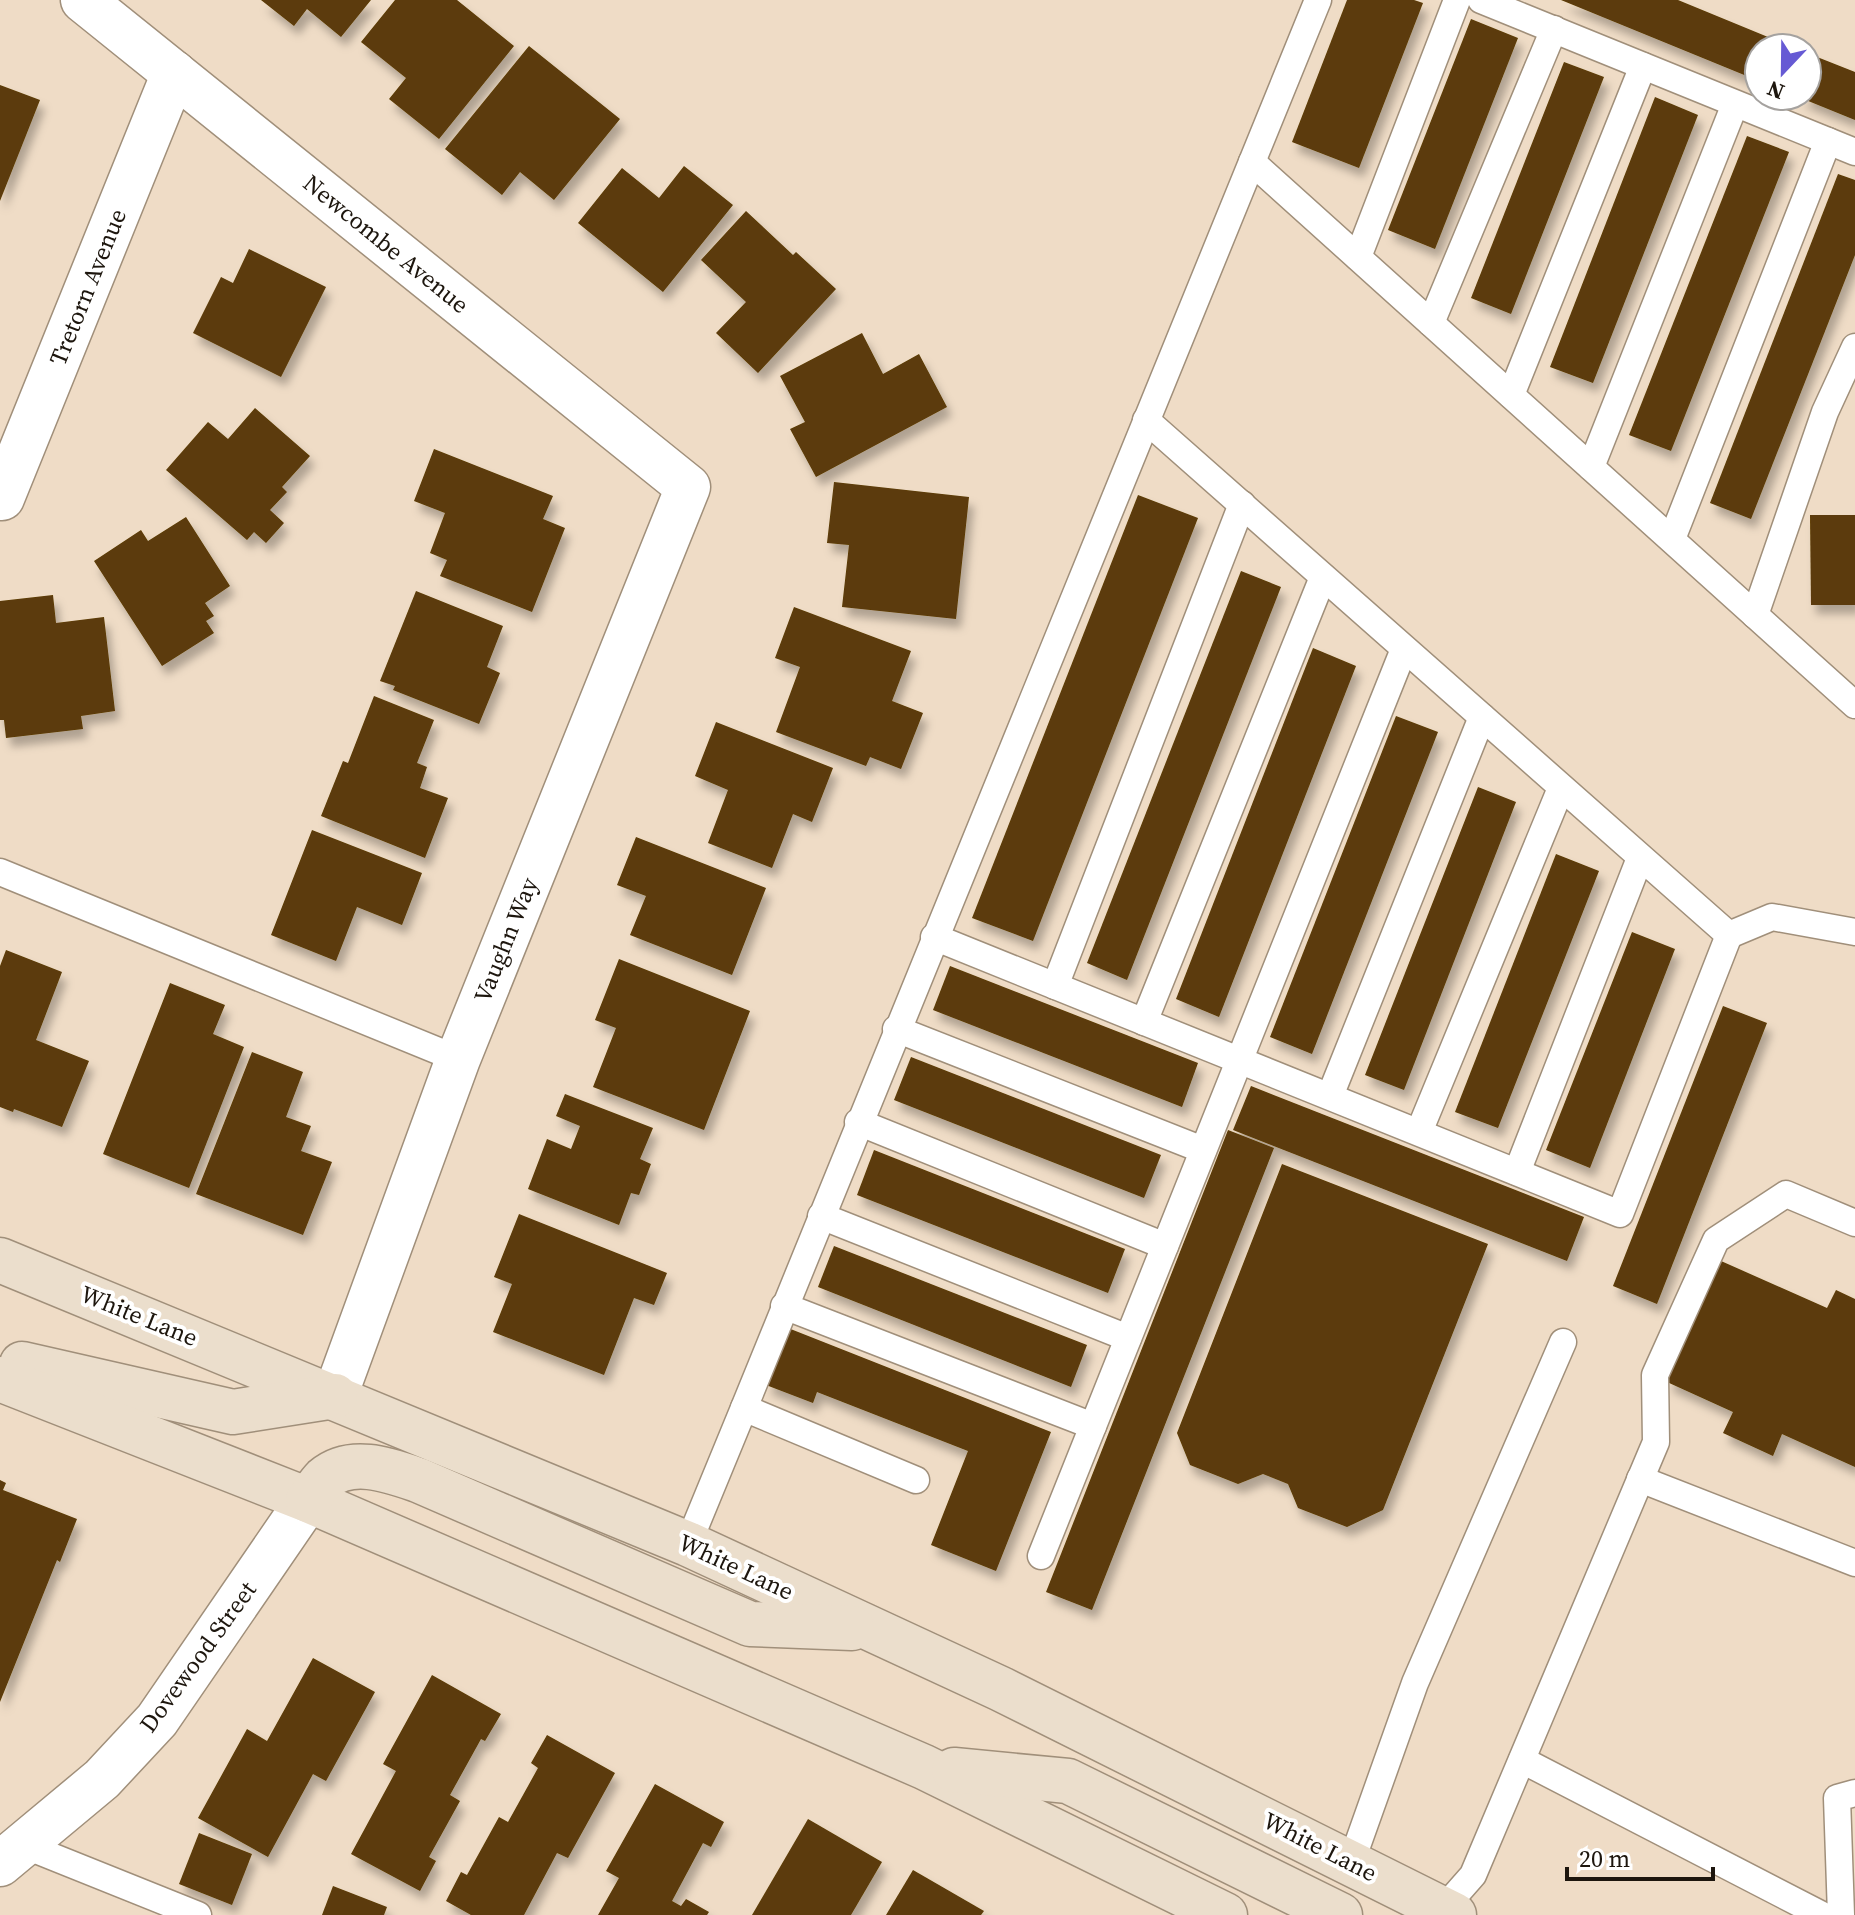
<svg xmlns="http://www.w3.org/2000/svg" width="1855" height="1915" viewBox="0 0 1855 1915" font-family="'Source Serif 4',serif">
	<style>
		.building { fill: #5b3b07; filter: url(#shadow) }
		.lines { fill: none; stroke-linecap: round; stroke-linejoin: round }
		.service-casing { stroke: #a08f7a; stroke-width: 29 }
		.minor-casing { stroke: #a08f7a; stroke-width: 47 }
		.secondary-casing { stroke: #a08f7a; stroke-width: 47 }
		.service { stroke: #fff; stroke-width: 26 }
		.minor { stroke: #fff; stroke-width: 44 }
		.secondary { stroke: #ebdecc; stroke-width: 44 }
		.labels { text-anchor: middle; stroke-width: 8; stroke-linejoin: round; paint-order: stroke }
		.street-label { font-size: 24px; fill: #1d160e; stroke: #fff }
	</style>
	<defs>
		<filter id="shadow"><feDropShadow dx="5" dy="9" stdDeviation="4" flood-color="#0004"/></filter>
	</defs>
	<rect width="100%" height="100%" fill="#efdcc6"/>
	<g class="building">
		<path d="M 261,0 L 371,0 L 341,37 L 307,9 L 294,26 Z"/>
		<path d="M 395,0 L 457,0 L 514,46 L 439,139 L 389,99 L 406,78 L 361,42 Z"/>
		<path d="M 1347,0 L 1414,0 L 1423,3 L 1359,168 L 1292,142 Z"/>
		<path d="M 1561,0 L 1678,0 L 1795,48 L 1759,48 L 1759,81 Z"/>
		<path d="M 1471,19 L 1518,38 L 1435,249 L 1388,230 Z"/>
		<path d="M 529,46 L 620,119 L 554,200 L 520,172 L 502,195 L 445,149 Z"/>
		<path d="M 1807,53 L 1855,72 L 1855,120 L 1796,96 L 1807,96 Z"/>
		<path d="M 1564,62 L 1604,77 L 1511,314 L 1471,298 Z"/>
		<path d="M 0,85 L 40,100 L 0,201 Z"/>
		<path d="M 1655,97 L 1698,115 L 1593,383 L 1550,367 Z"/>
		<path d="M 1747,136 L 1789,152 L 1671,451 L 1629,435 Z"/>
		<path d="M 684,166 L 733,205 L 663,292 L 578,223 L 622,168 L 659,198 Z"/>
		<path d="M 1838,174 L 1855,180 L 1855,255 L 1751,519 L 1710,503 Z"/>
		<path d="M 746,211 L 793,255 L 796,252 L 836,289 L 758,373 L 716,333 L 746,302 L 701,260 Z"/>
		<path d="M 249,249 L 326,287 L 281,377 L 193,333 L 221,277 L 233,283 Z"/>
		<path d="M 862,333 L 883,374 L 919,354 L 947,407 L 816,477 L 790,429 L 805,422 L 780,376 Z"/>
		<path d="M 255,408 L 310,456 L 282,487 L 287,492 L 270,510 L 284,523 L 266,543 L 254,532 L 247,540 L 166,470 L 208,422 L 228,439 Z"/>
		<path d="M 434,449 L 553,496 L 543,519 L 565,528 L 532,612 L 440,576 L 447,560 L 430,553 L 445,513 L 414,501 Z"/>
		<path d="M 834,482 L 969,497 L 956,619 L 842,607 L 849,545 L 827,543 Z"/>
		<path d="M 1138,495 L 1198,518 L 1033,941 L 972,918 Z"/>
		<path d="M 1810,515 L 1855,515 L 1855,605 L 1811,605 Z"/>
		<path d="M 186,517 L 230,586 L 205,603 L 214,616 L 206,621 L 214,633 L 162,666 L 94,561 L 141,530 L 148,541 Z"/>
		<path d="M 1241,571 L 1281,587 L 1127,980 L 1087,963 Z"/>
		<path d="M 416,591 L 503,626 L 487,667 L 500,673 L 479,724 L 393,690 L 395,686 L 380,681 Z"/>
		<path d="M 53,595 L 56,623 L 104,617 L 115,711 L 81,716 L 83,729 L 6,738 L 4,720 L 0,720 L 0,601 Z"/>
		<path d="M 794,607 L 911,651 L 892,701 L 923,713 L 901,769 L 870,757 L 866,766 L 776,732 L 800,667 L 775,658 Z"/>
		<path d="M 1313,648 L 1356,666 L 1219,1017 L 1176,999 Z"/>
		<path d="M 374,696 L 434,720 L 417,763 L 427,767 L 420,788 L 448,798 L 425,858 L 321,816 L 343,761 L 348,763 Z"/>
		<path d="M 1396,716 L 1438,732 L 1312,1054 L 1270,1037 Z"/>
		<path d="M 716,722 L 833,768 L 812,822 L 793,814 L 772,868 L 708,843 L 728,790 L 695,776 Z"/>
		<path d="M 1478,787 L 1516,802 L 1404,1090 L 1365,1075 Z"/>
		<path d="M 312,830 L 422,873 L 402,925 L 357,907 L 336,961 L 271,935 Z"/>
		<path d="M 636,837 L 766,888 L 732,975 L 630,935 L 646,896 L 617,885 Z"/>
		<path d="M 1556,854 L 1599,871 L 1498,1128 L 1455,1112 Z"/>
		<path d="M 1632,932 L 1675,949 L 1590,1168 L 1546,1150 Z"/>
		<path d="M 6,950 L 62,972 L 36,1040 L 89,1061 L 62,1127 L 14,1109 L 13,1112 L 0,1107 L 0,966 Z"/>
		<path d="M 619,959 L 750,1011 L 704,1130 L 593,1087 L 616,1028 L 595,1020 Z"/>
		<path d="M 950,966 L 1198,1063 L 1182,1107 L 933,1010 Z"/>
		<path d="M 170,983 L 225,1005 L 213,1034 L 244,1047 L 189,1188 L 103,1154 Z"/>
		<path d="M 1723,1006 L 1767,1023 L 1657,1304 L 1613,1286 Z"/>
		<path d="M 252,1052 L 303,1072 L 286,1117 L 311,1126 L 301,1151 L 332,1162 L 303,1235 L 196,1194 Z"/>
		<path d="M 911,1057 L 1161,1155 L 1144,1198 L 894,1100 Z"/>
		<path d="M 1251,1086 L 1584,1217 L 1567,1261 L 1233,1130 Z"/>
		<path d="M 565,1094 L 653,1128 L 640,1159 L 651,1164 L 639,1195 L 631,1193 L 619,1225 L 528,1189 L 547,1139 L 571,1149 L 580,1126 L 556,1116 Z"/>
		<path d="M 1228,1130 L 1274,1148 L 1092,1610 L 1046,1592 Z"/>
		<path d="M 874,1150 L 1125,1249 L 1108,1293 L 857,1195 Z"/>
		<path d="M 1282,1164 L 1488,1244 L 1383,1510 L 1347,1527 L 1298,1508 L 1288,1484 L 1263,1474 L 1238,1484 L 1190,1465 L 1177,1433 Z"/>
		<path d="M 519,1214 L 667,1273 L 654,1305 L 634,1298 L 604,1375 L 493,1332 L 512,1284 L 494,1277 Z"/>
		<path d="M 834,1246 L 1087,1345 L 1071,1387 L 818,1287 Z"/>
		<path d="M 1721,1261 L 1827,1308 L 1836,1290 L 1855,1299 L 1855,1467 L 1782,1434 L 1773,1456 L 1723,1433 L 1733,1412 L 1667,1382 Z"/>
		<path d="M 788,1328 L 1051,1432 L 996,1571 L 931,1545 L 968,1451 L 817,1392 L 813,1403 L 766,1385 Z"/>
		<path d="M 0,1480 L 6,1483 L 3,1490 L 77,1519 L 60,1562 L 57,1560 L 0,1702 Z"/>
		<path d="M 313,1658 L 375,1692 L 326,1781 L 313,1774 L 268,1857 L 198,1818 L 247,1729 L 267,1741 Z"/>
		<path d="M 432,1675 L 501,1714 L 485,1741 L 481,1739 L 450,1795 L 460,1801 L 429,1857 L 436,1861 L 420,1891 L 351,1854 L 396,1771 L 383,1764 Z"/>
		<path d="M 547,1735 L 615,1773 L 568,1858 L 557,1853 L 524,1915 L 471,1915 L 446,1901 L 461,1872 L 467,1875 L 499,1817 L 508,1822 L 538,1768 L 531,1763 Z"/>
		<path d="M 655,1784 L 724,1822 L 711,1847 L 703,1843 L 672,1901 L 681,1906 L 686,1899 L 709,1912 L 707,1915 L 598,1915 L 619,1878 L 606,1871 Z"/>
		<path d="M 808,1819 L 882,1862 L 851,1915 L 752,1915 Z"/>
		<path d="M 199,1833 L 252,1854 L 232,1905 L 179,1884 Z"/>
		<path d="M 913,1870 L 984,1911 L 981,1915 L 886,1915 Z"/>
		<path d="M 333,1886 L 387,1907 L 384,1915 L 322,1915 Z"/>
	</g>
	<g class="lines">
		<defs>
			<g id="service">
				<path d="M 1481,0 L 1855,152"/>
				<path d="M 1252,162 L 1855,705"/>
				<path d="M 1358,257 L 1457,0"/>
				<path d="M 1431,323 L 1554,29"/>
				<path d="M 1511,395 L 1643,66"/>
				<path d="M 1146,420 L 1729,935 L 1772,917 L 1855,932"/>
				<path d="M 1591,467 L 1735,104"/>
				<path d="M 1672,539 L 1828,141"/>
				<path d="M 1755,615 L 1825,412 L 1855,347"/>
				<path d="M 0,872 L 458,1059"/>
				<path d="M 934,937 L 1620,1214 L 1729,935"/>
				<path d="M 1055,986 L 1242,504"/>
				<path d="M 1144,1022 L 1323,577"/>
				<path d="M 896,1029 L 1203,1150"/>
				<path d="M 1330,1096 L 1482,717"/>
				<path d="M 858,1122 L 1165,1246"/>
				<path d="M 1419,1132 L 1561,788"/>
				<path d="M 1517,1172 L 1640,858"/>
				<path d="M 821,1216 L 1128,1338"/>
				<path d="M 784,1306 L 1093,1426"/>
				<path d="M 744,1408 L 1318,0"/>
				<path d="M 1640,1479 L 1855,1563"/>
				<path d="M 688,1544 L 744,1408 L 916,1480"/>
				<path d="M 1041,1556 L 1404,649"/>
				<path d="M 1522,1760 L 1822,1915"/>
				<path d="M 16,1842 L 198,1915"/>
				<path d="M 1351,1863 L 1415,1683 L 1563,1342"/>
				<path d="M 1443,1909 L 1473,1875 L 1656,1442 L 1655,1375 L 1716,1240 L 1786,1194 L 1855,1223"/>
				<path d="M 1841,1915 L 1837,1798 L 1855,1793"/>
			</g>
			<g id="minor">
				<path d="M 83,0 L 688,487 L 458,1059 L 335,1396"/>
				<path d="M 0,497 L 2,498 L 174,73"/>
				<path d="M 0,1864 L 102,1779 L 157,1720 L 308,1500"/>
			</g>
			<g id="secondary">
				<path d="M 0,1260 L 688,1544 L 1001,1689 L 1454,1915"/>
				<path d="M 22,1364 L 233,1412 L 335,1396"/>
				<path d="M 0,1379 L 308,1500 L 924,1767 L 1225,1915"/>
				<path d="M 308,1500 C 313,1494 318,1485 324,1479 C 351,1456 389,1470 418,1480 L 750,1624 L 852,1628"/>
				<path d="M 954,1770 L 1068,1781 L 1340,1915"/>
			</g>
		</defs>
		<use href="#service" class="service-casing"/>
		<use href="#minor" class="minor-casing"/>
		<use href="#secondary" class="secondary-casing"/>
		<use href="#service" class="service"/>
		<use href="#minor" class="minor"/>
		<use href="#secondary" class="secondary"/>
	</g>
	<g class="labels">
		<g class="street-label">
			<text transform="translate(386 244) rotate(39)" y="8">Newcombe Avenue</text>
			<text transform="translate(88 287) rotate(-68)" y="8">Tretorn Avenue</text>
			<text transform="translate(506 940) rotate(-68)" y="8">Vaughn Way</text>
			<text transform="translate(139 1316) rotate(22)" y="8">White Lane</text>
			<text transform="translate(736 1567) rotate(25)" y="8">White Lane</text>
			<text transform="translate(198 1657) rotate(-54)" y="8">Dovewood Street</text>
			<text transform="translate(1320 1847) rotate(27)" y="8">White Lane</text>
		</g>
	</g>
	<g transform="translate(1783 72) rotate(202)"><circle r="38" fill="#ffffff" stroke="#a5a29f" stroke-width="2"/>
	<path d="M0-6L14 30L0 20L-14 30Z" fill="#665ad4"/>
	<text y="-12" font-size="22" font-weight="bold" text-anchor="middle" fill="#1d160e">N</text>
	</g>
	<path d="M1567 1867v12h146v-12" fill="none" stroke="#1d160e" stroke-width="4"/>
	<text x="1579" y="1867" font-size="24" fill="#1d160e" stroke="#ffffff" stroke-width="6" paint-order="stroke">20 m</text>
</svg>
